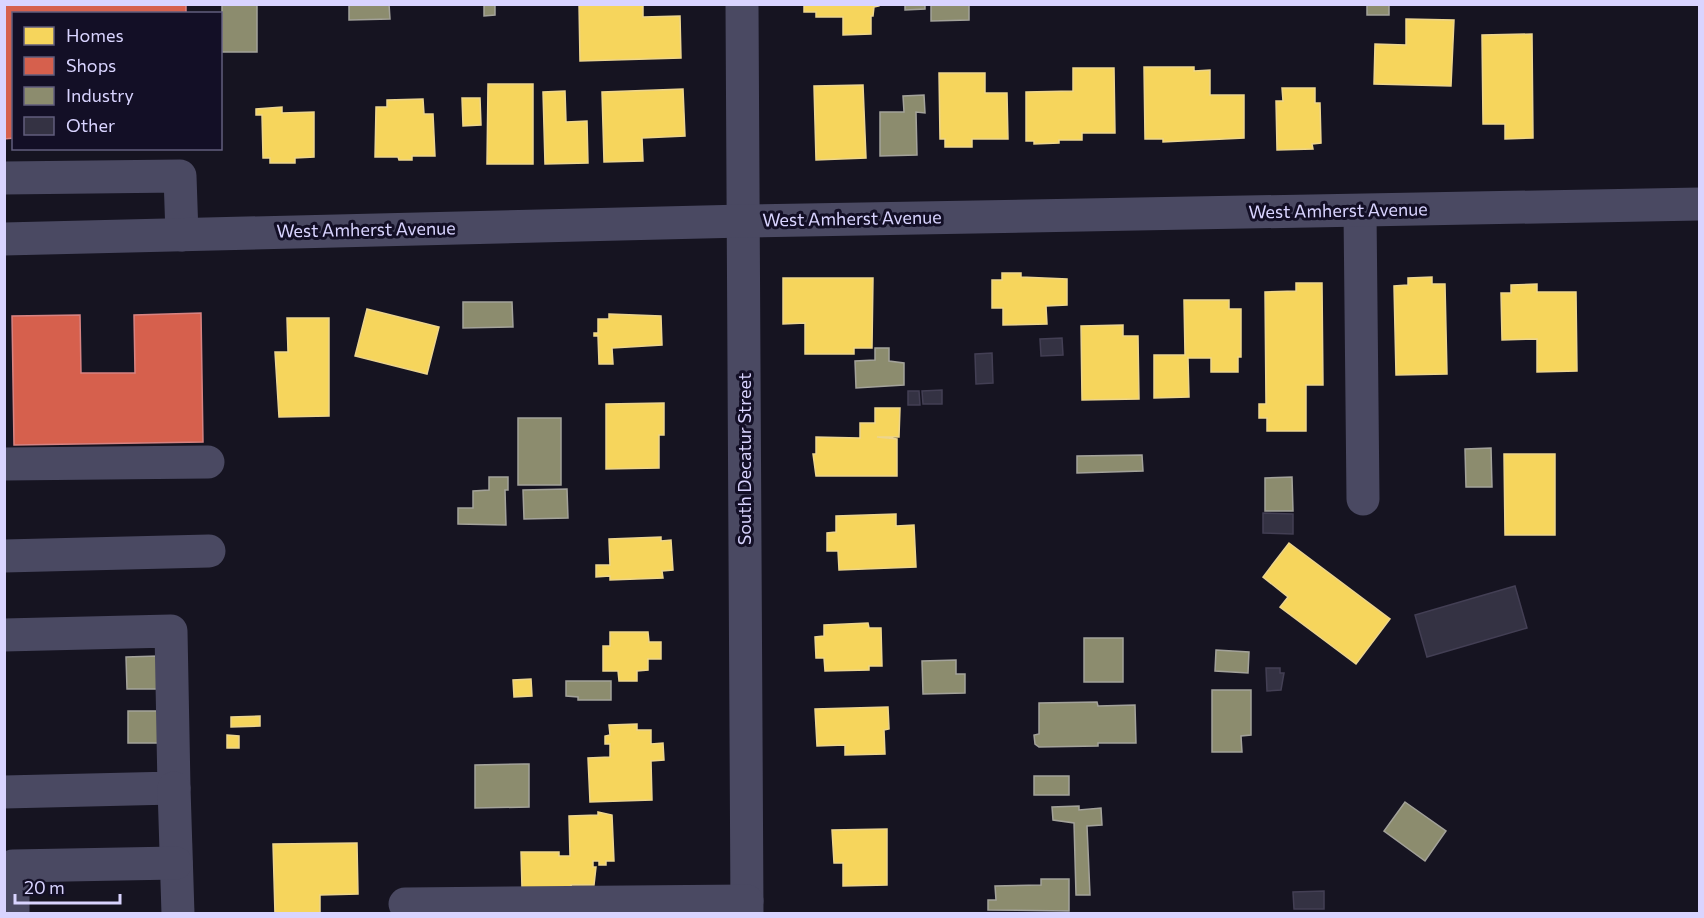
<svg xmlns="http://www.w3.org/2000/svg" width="1704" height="918" viewBox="0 0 1704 918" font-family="Commissioner,sans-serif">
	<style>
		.homes { fill: #f6d55c; stroke: #edd58d; stroke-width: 1.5 }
		.shops { fill: #d6604d; stroke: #d78382; stroke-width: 1.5 }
		.industry { fill: #8c8c6e; stroke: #a3a29a; stroke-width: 1.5 }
		.building { fill: #343243; stroke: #433f54; stroke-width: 1.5 }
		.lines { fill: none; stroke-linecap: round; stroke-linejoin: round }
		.minor { stroke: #4a4962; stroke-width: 33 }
		.labels { text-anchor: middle; stroke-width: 6; stroke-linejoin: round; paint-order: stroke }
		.street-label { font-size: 18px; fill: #d9d4ff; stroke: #130f26 }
	</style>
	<rect width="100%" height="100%" fill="#161421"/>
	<g class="homes">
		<path d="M 579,4 L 643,4 L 643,17 L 680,16 L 681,58 L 580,61 Z"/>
		<path d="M 804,4 L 879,4 L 879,6 L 874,7 L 873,16 L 871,16 L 871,34 L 843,35 L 843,17 L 816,17 L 816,12 L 804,12 Z"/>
		<path d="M 1406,19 L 1454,20 L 1451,86 L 1374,84 L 1375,44 L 1406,45 Z"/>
		<path d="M 1532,34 L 1533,138 L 1505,139 L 1505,124 L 1483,124 L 1482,35 Z"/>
		<path d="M 1144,67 L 1194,67 L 1194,71 L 1210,70 L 1210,95 L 1244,95 L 1244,138 L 1163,142 L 1163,139 L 1145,139 Z"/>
		<path d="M 1073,68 L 1114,68 L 1115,133 L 1082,133 L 1082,140 L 1059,140 L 1059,143 L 1034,144 L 1034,141 L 1026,141 L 1026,92 L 1073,91 Z"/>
		<path d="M 939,73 L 985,73 L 985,93 L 1007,93 L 1008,139 L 972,139 L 972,147 L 945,147 L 945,139 L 940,139 Z"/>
		<path d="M 488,84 L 533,84 L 533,164 L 487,164 Z"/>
		<path d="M 863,85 L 866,158 L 816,160 L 814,86 Z"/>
		<path d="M 1282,88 L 1315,88 L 1315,103 L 1320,103 L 1321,143 L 1312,144 L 1313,149 L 1277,150 L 1276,101 L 1283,101 Z"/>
		<path d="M 683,89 L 685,136 L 642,138 L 643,161 L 604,162 L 602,92 Z"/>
		<path d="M 565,91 L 566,122 L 587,121 L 588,163 L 545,164 L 543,92 Z"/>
		<path d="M 462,98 L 480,98 L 481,125 L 463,126 Z"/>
		<path d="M 423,99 L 424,114 L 433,114 L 435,156 L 412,156 L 412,160 L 399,160 L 398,157 L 375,157 L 376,107 L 387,107 L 387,100 Z"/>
		<path d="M 282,107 L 282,113 L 314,112 L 314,157 L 295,158 L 295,163 L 270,163 L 270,158 L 263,158 L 262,115 L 256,115 L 256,109 Z"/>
		<path d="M 1002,273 L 1021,273 L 1021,277 L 1067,279 L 1067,305 L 1046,306 L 1047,324 L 1003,325 L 1003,308 L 992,308 L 992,280 L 1002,280 Z"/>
		<path d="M 1432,277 L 1432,284 L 1445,284 L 1447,374 L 1396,375 L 1394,286 L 1408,285 L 1408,278 Z"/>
		<path d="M 783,278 L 873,278 L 872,348 L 854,348 L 854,354 L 805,354 L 805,323 L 783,324 Z"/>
		<path d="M 1296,283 L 1322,283 L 1323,385 L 1306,385 L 1306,431 L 1267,431 L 1267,418 L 1259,418 L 1259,404 L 1266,404 L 1265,292 L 1296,291 Z"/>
		<path d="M 1537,284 L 1537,292 L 1576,292 L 1577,371 L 1537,372 L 1537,339 L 1502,340 L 1501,293 L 1511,293 L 1511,285 Z"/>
		<path d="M 1184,300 L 1229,300 L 1229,309 L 1241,309 L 1241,357 L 1238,357 L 1238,372 L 1211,372 L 1211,358 L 1188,358 L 1189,397 L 1154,398 L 1154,355 L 1185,355 Z"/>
		<path d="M 367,309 L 439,327 L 427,374 L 355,356 Z"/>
		<path d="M 609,314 L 661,316 L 662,345 L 612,348 L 613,364 L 599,364 L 598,336 L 594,336 L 594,333 L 598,333 L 598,319 L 609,319 Z"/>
		<path d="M 287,318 L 329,318 L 329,416 L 279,417 L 275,352 L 288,352 Z"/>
		<path d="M 1123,325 L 1123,336 L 1138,336 L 1139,399 L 1082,400 L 1081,326 Z"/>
		<path d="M 664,403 L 664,435 L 659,435 L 659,468 L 606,469 L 606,404 Z"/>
		<path d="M 875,408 L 900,408 L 899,437 L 877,437 L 897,439 L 897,476 L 816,476 L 813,454 L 816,454 L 816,437 L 860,438 L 860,423 L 875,423 Z"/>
		<path d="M 1504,454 L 1555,454 L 1555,535 L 1505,535 Z"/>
		<path d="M 896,514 L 896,526 L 914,525 L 916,567 L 839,570 L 838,551 L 827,551 L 827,533 L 836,532 L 836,516 Z"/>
		<path d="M 661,537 L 661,541 L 671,540 L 673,570 L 662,571 L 663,578 L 610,580 L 610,576 L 596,577 L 596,565 L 610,565 L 609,539 Z"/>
		<path d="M 1289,543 L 1390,619 L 1356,664 L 1280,607 L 1288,597 L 1263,577 Z"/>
		<path d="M 868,623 L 869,628 L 881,628 L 882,666 L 869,666 L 869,670 L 825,671 L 824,658 L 816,658 L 815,637 L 824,636 L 824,625 Z"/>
		<path d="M 610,632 L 648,632 L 649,642 L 661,642 L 661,659 L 648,659 L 648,670 L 637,671 L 637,681 L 619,681 L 618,671 L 603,671 L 603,646 L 610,646 Z"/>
		<path d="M 531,679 L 532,696 L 514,697 L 513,680 Z"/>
		<path d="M 888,707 L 889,729 L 884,730 L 885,754 L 845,755 L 845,745 L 817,746 L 815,709 Z"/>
		<path d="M 260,716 L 260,726 L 231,727 L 231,717 Z"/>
		<path d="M 637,724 L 637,730 L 651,730 L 651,744 L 663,743 L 664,760 L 651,761 L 652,800 L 590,802 L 588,758 L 610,757 L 610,744 L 605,744 L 605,736 L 610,735 L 609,725 Z"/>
		<path d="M 227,735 L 239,736 L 239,748 L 227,748 Z"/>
		<path d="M 598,812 L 612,815 L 614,861 L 606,861 L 606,865 L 599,865 L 599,861 L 593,861 L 593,867 L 596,867 L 594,885 L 571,885 L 572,890 L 522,888 L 521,852 L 559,852 L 559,856 L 570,856 L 569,816 L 598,815 Z"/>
		<path d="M 887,829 L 887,885 L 843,886 L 843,863 L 834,863 L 832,830 Z"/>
		<path d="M 357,843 L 358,894 L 320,895 L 320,914 L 275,914 L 273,844 Z"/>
	</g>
	<g class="shops">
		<path d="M 4,4 L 186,4 L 186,14 L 14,14 L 14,138 L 4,139 Z"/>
		<path d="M 201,313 L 203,442 L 14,445 L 12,316 L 80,315 L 81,373 L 135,373 L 134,315 Z"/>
	</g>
	<g class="industry">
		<rect x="222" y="4" width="35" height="48"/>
		<path d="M 349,4 L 389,4 L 390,19 L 349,20 Z"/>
		<path d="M 495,4 L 495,15 L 484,16 L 484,5 L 468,5 Z"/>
		<path d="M 905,4 L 925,4 L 925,9 L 905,10 Z"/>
		<path d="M 931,4 L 969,4 L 969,20 L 931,21 Z"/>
		<rect x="1367" y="4" width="22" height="11"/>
		<path d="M 924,95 L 925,113 L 916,112 L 917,155 L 880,156 L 880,112 L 904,112 L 903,96 Z"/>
		<path d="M 463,302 L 512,302 L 513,327 L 463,328 Z"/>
		<path d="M 875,348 L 889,348 L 889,361 L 904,363 L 904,385 L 856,388 L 855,361 L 875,360 Z"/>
		<rect x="518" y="418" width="43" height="67"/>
		<path d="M 1491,448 L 1492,487 L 1466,487 L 1465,449 Z"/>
		<path d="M 1142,455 L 1143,471 L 1077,473 L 1077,456 Z"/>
		<path d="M 489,477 L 508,477 L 508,490 L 505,490 L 506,525 L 458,524 L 458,508 L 473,508 L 473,491 L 489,490 Z"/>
		<path d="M 1292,477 L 1293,511 L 1265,511 L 1265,478 Z"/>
		<path d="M 567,489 L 568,518 L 524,519 L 523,490 Z"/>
		<rect x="1084" y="638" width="39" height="44"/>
		<path d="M 1216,650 L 1249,652 L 1248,673 L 1215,671 Z"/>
		<path d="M 158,656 L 158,689 L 127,689 L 126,657 Z"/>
		<path d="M 956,660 L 956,674 L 965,674 L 965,693 L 923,694 L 922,661 Z"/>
		<path d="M 566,681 L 611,681 L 611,700 L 578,700 L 578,697 L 566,696 Z"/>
		<path d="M 1212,690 L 1251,690 L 1251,735 L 1241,736 L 1242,752 L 1212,752 Z"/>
		<path d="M 1097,702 L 1098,706 L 1135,705 L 1136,743 L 1098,743 L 1098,746 L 1039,747 L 1035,744 L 1034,735 L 1039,734 L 1039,703 Z"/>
		<path d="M 128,711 L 159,711 L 160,743 L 128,743 Z"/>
		<path d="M 524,764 L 529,764 L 529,807 L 475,808 L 475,765 Z"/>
		<rect x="1034" y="776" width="35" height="19"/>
		<path d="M 1405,802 L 1446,831 L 1425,861 L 1384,831 Z"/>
		<path d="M 1079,806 L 1079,810 L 1101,808 L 1102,825 L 1087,826 L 1090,895 L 1076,895 L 1074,823 L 1053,820 L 1052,807 Z"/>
		<path d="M 1041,879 L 1069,879 L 1069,911 L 988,910 L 988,900 L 996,900 L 995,886 L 1041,885 Z"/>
	</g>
	<g class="building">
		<path d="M 1062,338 L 1063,355 L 1041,356 L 1040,339 Z"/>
		<path d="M 992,353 L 993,383 L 976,384 L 975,354 Z"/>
		<path d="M 942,390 L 942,404 L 923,404 L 922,391 Z"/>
		<path d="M 908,391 L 919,391 L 920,405 L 908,405 Z"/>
		<path d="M 1263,513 L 1293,514 L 1293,534 L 1263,533 Z"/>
		<path d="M 1515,586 L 1527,628 L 1427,657 L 1415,615 Z"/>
		<path d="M 1266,668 L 1280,668 L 1280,673 L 1284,673 L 1281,690 L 1267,691 Z"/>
		<path d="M 1324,891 L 1324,909 L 1294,909 L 1293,892 Z"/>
	</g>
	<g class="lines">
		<g class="minor">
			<path d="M 742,4 L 747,914"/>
			<path d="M 4,178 L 180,176 L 182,235"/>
			<path d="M 1360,211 L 1363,499"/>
			<path d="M 4,239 L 744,221 L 1700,204"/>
			<path d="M 4,464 L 208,462"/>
			<path d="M 4,556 L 209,551"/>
			<path d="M 4,635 L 171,631 L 174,788 L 4,792"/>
			<path d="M 174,788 L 178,914"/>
			<path d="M 405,904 L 747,901"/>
			<path d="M 13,914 L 13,866 L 176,863"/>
		</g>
	</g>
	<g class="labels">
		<g class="street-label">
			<text transform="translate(1338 211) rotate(-1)" y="6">West Amherst Avenue</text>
			<text transform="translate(852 219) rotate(-1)" y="6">West Amherst Avenue</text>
			<text transform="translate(366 230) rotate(-1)" y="6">West Amherst Avenue</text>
			<text transform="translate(745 459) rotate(-90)" y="6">South Decatur Street</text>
		</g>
	</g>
	<rect width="1704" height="918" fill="none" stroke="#d9d4ff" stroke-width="12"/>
	<rect x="12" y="12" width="210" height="138" fill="#130f26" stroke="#625e7d" stroke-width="1.5"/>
	<rect x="24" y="27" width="30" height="18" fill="#f6d55c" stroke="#625e7d" stroke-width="1.5"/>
	<text x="66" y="42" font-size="18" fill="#d9d4ff">Homes</text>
	<rect x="24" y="57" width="30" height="18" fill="#d6604d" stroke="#625e7d" stroke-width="1.5"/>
	<text x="66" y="72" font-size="18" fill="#d9d4ff">Shops</text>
	<rect x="24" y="87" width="30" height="18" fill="#8c8c6e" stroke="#625e7d" stroke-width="1.5"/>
	<text x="66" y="102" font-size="18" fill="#d9d4ff">Industry</text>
	<rect x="24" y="117" width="30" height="18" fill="#343243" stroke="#625e7d" stroke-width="1.5"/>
	<text x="66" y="132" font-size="18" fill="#d9d4ff">Other</text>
	<path d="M15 894v9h105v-9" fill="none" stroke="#d9d4ff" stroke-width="3"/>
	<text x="24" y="894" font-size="18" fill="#d9d4ff" stroke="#130f26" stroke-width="4.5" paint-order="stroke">20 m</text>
</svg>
